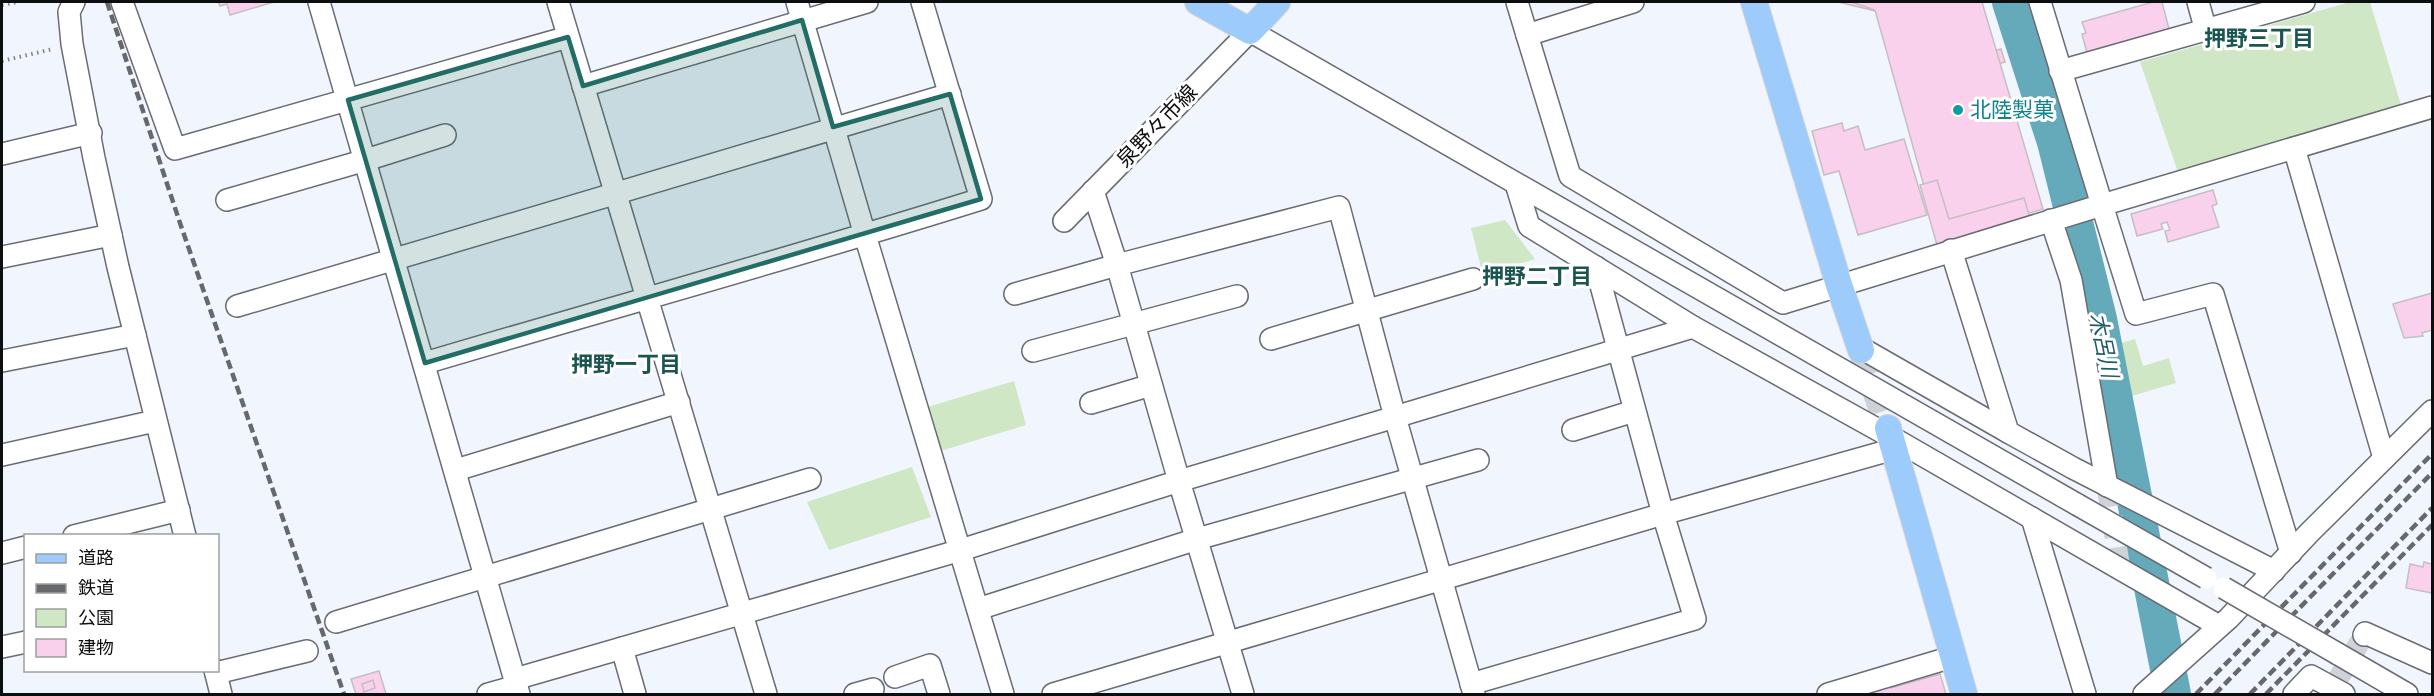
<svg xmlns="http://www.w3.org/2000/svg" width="2434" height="696" viewBox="0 0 2434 696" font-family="'Fira Sans Condensed','Noto Sans JP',sans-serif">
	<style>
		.green { fill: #d0e7c6 }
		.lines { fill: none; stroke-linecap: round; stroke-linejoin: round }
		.river { stroke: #65aaba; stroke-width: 36 }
		.building { fill: #fad1ec; stroke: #c6bec3; stroke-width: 1.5 }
		.minor-tunnel { stroke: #cfd2d9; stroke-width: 21; stroke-dasharray: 21 10; stroke-linecap: butt }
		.major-tunnel { stroke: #cfd2d9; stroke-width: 26; stroke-dasharray: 26 13; stroke-linecap: butt }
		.minor-casing { stroke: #696c73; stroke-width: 24 }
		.major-casing { stroke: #d3d4d4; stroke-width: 28 }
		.path { stroke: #808388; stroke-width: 4; stroke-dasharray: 1.5 4.5; stroke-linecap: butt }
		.minor { stroke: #fff; stroke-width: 21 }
		.major { stroke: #9dcbfc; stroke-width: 26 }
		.rail { stroke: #66686d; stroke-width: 4.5; stroke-dasharray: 9 4.5; stroke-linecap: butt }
		.minor-bridge-casing { stroke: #696c73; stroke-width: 24; stroke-linecap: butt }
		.minor-bridge { stroke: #fff; stroke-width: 21 }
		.marked { fill: #236d67; fill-opacity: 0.2; stroke: #236d67; stroke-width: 4.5; stroke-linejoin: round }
		.culture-dot { fill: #0f9aa8; stroke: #fff; stroke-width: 2 }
		.labels { text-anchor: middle; stroke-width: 6; stroke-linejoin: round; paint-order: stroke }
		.culture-label { font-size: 21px; fill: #0d838f; stroke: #fff; text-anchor: start }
		.street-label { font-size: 21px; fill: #0d0e10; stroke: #fff }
		.neighbourhood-label { font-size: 22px; font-weight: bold; fill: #1a5550; stroke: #fff }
		.water-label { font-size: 22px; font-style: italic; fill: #225c68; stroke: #fff }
	</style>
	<rect width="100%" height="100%" fill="#f1f5fd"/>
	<g class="green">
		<path d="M 2350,2 L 2370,2 L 2401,105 L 2178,172 L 2140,62 Z"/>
		<path d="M 1505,220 L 1535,259 L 1483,275 L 1471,228 Z"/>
		<path d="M 2135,339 L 2143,366 L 2169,358 L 2176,383 L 2118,400 L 2104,348 Z"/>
		<path d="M 1014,381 L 1026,425 L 937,452 L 924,408 Z"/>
		<path d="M 912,467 L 931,517 L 829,550 L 807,502 Z"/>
	</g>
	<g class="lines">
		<path class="river" d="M 2010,2 L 2055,142 L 2099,319 L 2173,694"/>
	</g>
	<g class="building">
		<path d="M 218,2 L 274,2 L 230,15 L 227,4 L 220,6 Z"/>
		<path d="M 1838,2 L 1979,2 L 1994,51 L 2001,49 L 2005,62 L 1995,65 L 2034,194 L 1949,219 L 1888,14 Z"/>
		<path d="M 1851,2 L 1982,2 L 2043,209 L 1939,240 L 1875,10 Z"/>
		<path d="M 2153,2 L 2162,2 L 2169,29 L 2087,53 L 2082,34 L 2086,33 L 2082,22 Z"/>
		<path d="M 1842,123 L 1844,131 L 1858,126 L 1865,150 L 1904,139 L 1927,215 L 1858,235 L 1839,171 L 1824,175 L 1812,131 Z"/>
		<path d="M 1937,180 L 1949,219 L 2024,198 L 2030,218 L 1937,245 L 1920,185 Z"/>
		<path d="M 2213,190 L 2217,204 L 2212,206 L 2219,227 L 2168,242 L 2165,231 L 2170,230 L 2167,222 L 2161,224 L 2163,229 L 2137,236 L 2131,214 Z"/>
		<path d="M 2432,293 L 2432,330 L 2422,333 L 2423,336 L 2404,338 L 2393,304 Z"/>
		<path d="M 2424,562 L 2432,564 L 2432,593 L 2406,588 L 2410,564 L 2423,567 Z"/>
		<path d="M 379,671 L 386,694 L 356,694 L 351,679 Z"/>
		<path d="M 1940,674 L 1946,694 L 1861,694 L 1891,686 L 1891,688 Z"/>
		<path d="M 373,680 L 375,688 L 364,692 L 362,684 Z"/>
	</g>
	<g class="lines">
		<g class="minor-tunnel">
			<path d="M 2107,486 L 2120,569"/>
			<path d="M 2334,686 L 2364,635"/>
		</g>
		<path class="major-tunnel" d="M 1861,350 L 1888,428"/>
		<defs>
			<g id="minor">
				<path d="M 74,2 L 69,12 L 72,44 L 94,158 L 118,267 L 185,536"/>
				<path d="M 122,2 L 175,149 L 568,37"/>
				<path d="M 319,2 L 519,694"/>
				<path d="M 558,2 L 766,694"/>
				<path d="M 797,2 L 865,235 L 1003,694"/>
				<path d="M 1517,2 L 1527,35"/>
				<path d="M 1633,2 L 1527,35 L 1570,176 L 1783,303 L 2102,205 L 2040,2"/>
				<path d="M 2198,2 L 2206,31"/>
				<path d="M 2060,71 L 2304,2"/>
				<path d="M 583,86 L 867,2"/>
				<path d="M 2294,148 L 2384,458"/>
				<path d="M 2,154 L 91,133"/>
				<path d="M 1093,191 L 1117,265 L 1339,207 L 1395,417 L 1179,481 L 1243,694"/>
				<path d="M 227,200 L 366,160 L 445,135"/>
				<path d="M 2051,220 L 2071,280 L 2107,486"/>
				<path d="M 1064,221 L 1250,31 L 2078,505"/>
				<path d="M 1951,250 L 2008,432 L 2073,468 L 2274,571"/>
				<path d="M 2,257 L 111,235"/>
				<path d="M 237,306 L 950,94"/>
				<path d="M 1693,327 L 1891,437 L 2219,626"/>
				<path d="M 1271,339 L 1473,279"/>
				<path d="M 1861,348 L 2008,432"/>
				<path d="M 1033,351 L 1237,296"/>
				<path d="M 2,361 L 135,335"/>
				<path d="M 425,363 C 610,308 796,257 981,199 L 922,2"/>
				<path d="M 1091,403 L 1151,385"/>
				<path d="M 1573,430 L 1634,411"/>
				<path d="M 2,455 L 155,421"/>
				<path d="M 456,470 L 679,402"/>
				<path d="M 2032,518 L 2085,694"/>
				<path d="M 74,536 L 179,510"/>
				<path d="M 2,553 L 26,547"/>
				<path d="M 2291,553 L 2213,294 L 2136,314 L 2102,205 L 2432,107"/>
				<path d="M 978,609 L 1197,539 L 1478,460"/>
				<path d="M 336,622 L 810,479"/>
				<path d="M 2364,635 L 2365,633 L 2432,663"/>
				<path d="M 2,647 L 26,642"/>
				<path d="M 622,648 L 635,694"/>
				<path d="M 2338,654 L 2407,694"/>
				<path d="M 215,670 L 221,694"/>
				<path d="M 216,673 L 307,651"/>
				<path d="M 895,677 L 930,665 L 939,694"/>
				<path d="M 515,679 L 961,550 L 1179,481 L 1117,265 L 1015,294"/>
				<path d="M 1471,684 L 1695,619 L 1663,514 L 1894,449"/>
				<path d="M 488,694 L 517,686"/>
				<path d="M 855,694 L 873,689"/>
				<path d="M 1053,694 L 1663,514 L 1596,267"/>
				<path d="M 1474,694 L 1395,417 L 1693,327 L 1529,226 L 1516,184"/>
				<path d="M 1828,694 L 1952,657"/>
				<path d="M 2144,694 L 2229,618 L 2309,533 L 2432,411"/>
				<path d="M 2294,694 L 2311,676 L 2344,694"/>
			</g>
			<g id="major">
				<path d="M 1198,2 L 1250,31 L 1277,2"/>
				<path d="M 1754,2 L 1839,285 L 1861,350"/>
				<path d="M 1888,428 L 1964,694"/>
			</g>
		</defs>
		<use href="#minor" class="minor-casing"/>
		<use href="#major" class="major-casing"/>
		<g class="path">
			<path d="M 2,5 L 18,2"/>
			<path d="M 2,61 L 53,49"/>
		</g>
		<use href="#minor" class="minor"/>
		<use href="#major" class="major"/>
		<g class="rail">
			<path d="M 107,2 L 180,223 L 344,694"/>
			<path d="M 2196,694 L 2432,454"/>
			<path d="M 2215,694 L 2432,473"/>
			<path d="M 2250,694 L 2432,508"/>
			<path d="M 2266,694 L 2432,525"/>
		</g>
		<defs>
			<g id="minor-bridge">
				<path d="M 2078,505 L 2206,578"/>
				<path d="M 2224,588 L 2338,654"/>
			</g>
		</defs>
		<use href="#minor-bridge" class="minor-bridge-casing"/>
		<use href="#minor-bridge" class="minor-bridge"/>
	</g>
	<path class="marked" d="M 802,20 L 833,127 L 950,94 L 981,199 L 425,363 L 348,100 L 568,37 L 583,86 Z"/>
	<circle class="culture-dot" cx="1958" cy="110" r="6"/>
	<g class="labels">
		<g class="culture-label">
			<text x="1970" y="117">北陸製菓</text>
		</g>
		<g class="street-label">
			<text transform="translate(1157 126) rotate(-46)" y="7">泉野々市線</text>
		</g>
		<g class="neighbourhood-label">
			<text x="2259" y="46">押野三丁目</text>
			<text x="1537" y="284">押野二丁目</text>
			<text x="626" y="372">押野一丁目</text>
		</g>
		<g class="water-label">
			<text transform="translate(2104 345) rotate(78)" y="8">木呂川</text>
		</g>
	</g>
	<rect width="2434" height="696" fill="none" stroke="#0d0e10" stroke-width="6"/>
	<rect x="24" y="534" width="195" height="138" fill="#ffffff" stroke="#9e9f9f" stroke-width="1.5"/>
	<rect x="36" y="554" width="30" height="9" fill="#9dcbfc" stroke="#9e9f9f" stroke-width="1.5"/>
	<text x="78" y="564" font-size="18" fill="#0d0e10">道路</text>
	<rect x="36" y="584" width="30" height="9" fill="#66686d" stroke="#9e9f9f" stroke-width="1.5"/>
	<text x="78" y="594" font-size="18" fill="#0d0e10">鉄道</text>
	<rect x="36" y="609" width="30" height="18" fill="#d0e7c6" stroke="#9e9f9f" stroke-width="1.5"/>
	<text x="78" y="624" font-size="18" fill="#0d0e10">公園</text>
	<rect x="36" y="639" width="30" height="18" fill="#fad1ec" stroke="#9e9f9f" stroke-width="1.5"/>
	<text x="78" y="654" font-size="18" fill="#0d0e10">建物</text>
</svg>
